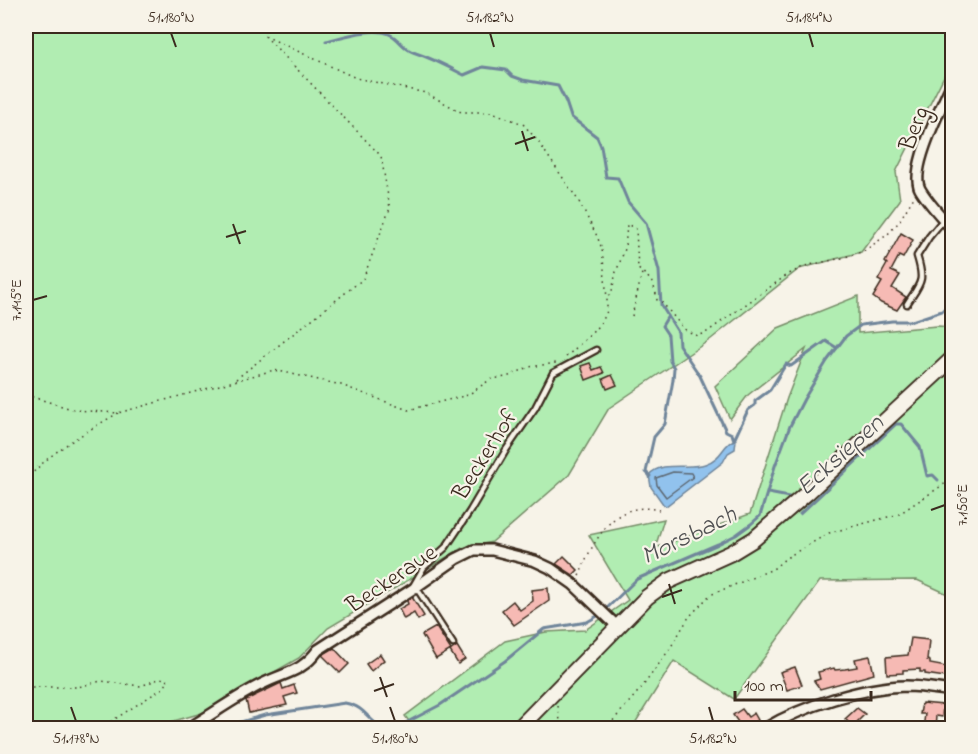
<svg xmlns="http://www.w3.org/2000/svg" width="978" height="754" viewBox="0 0 978 754" font-family="'Indie Flower',sans-serif">
	<style>
		.green { fill: #b1edb2; stroke: #768c68; stroke-width: 1.5 }
		.water { fill: #91c2ed; stroke: #6f859a; stroke-width: 1.5 }
		.lines { fill: none; stroke-linecap: round; stroke-linejoin: round }
		.shore { stroke: #5d6771; stroke-width: 1.5 }
		.stream { stroke: #6f859a; stroke-width: 3 }
		.building { fill: #f6bab4; stroke: #3b2a1e; stroke-width: 1.5 }
		.service-casing { stroke: #3b2a1e; stroke-width: 9 }
		.minor-casing { stroke: #3b2a1e; stroke-width: 14 }
		.secondary-casing { stroke: #3b2a1e; stroke-width: 18 }
		.path { stroke: #3b2a1e; stroke-width: 1.5; stroke-dasharray: 1.5 4.5; stroke-linecap: butt }
		.service { stroke: #f7f3e8; stroke-width: 4.5 }
		.minor { stroke: #f7f3e8; stroke-width: 9 }
		.secondary { stroke: #f7f3e8; stroke-width: 14 }
		.ticks { fill: none; stroke: #3b2a1e; stroke-width: 2 }
		.labels { text-anchor: middle; stroke-width: 4.5; stroke-linejoin: round; paint-order: stroke }
		.street-label { font-size: 24px; fill: #3b2a1e; stroke: #f7f3e8 }
		.water-label { font-size: 26px; font-style: italic; fill: #505052; stroke: #f7f3e8 }
		.neatline { fill: none; stroke: #3b2a1e; stroke-width: 2 }
		.ticks-label { font-size: 15px; text-anchor: middle; fill: #3b2a1e }
	</style>
	<rect width="100%" height="100%" fill="#f7f3e8"/>
	<filter id="ink" filterUnits="userSpaceOnUse"><feTurbulence type="fractalNoise" baseFrequency=".0167" numOctaves="2"/><feDisplacementMap in="SourceGraphic" scale="12" xChannelSelector="R" yChannelSelector="G"/><feConvolveMatrix kernelMatrix="1 2 1 2 8 2 1 2 1" color-interpolation-filters="sRGB"/></filter>
	<g filter="url(#ink)">
		<g class="green">
			<path d="M 26,26 L 952,26 L 952,60 L 896,172 L 900,200 L 861,252 L 799,269 L 711,339 L 609,408 L 569,475 L 492,542 L 462,548 L 328,628 L 299,658 L 202,713 L 149,728 L 26,728 Z"/>
			<path d="M 858,296 L 858,333 L 937,326 L 952,327 L 952,596 L 917,580 L 820,581 L 734,699 L 674,661 L 632,728 L 414,728 L 405,716 L 505,641 L 546,632 L 585,630 L 628,600 L 589,535 L 664,519 L 655,548 L 750,514 L 787,398 L 806,349 L 748,395 L 730,419 L 715,386 L 778,328 Z"/>
		</g>
		<path class="water" d="M 734,440 L 736,440 L 735,449 L 728,453 L 723,462 L 666,506 L 663,504 L 651,487 L 649,475 C 662,460 688,470 705,464 C 723,458 722,445 734,440 Z"/>
		<g class="lines">
			<path class="shore" d="M 673,472 L 691,473 L 693,477 L 666,497 L 657,485 L 656,478 Z"/>
			<g class="stream">
				<path d="M 326,41 C 343,37 375,26 391,35 C 399,39 404,49 413,52 C 431,58 447,66 464,75 L 483,67 L 506,70 L 512,76 L 523,80 L 558,86 L 566,102 L 571,117 L 597,137 L 601,146 L 606,177 L 618,178 L 628,202 L 646,223 L 659,271 L 661,305 L 678,332 L 679,345 L 700,376 L 726,431 L 732,434 L 734,440 L 748,410 L 755,405 L 755,401 L 770,390 L 786,364 L 791,366 L 826,341 L 837,348"/>
				<path d="M 650,476 L 646,472 L 654,437 L 665,424 L 673,380 L 674,368 L 670,361 L 668,335 L 662,326 L 668,316"/>
				<path d="M 768,493 L 789,497"/>
				<path d="M 800,514 L 896,424 L 901,424 L 920,447 L 927,476 L 933,475 L 938,480"/>
				<path d="M 220,728 L 265,715 L 345,703 C 367,707 366,720 383,728"/>
				<path d="M 396,728 L 440,705 L 505,661 L 544,629 L 587,622 L 601,614 L 637,579 L 718,544 L 736,535 L 751,524 L 760,516 L 775,466 L 790,426 L 804,399 L 827,361 L 846,336 L 861,325 L 892,321 L 912,321 L 942,311 L 952,300"/>
			</g>
		</g>
		<g class="building">
			<path d="M 901,233 L 913,240 L 903,258 L 899,256 L 891,271 L 900,275 L 892,288 L 906,297 L 897,310 L 881,303 L 873,297 L 882,282 L 878,280 L 887,264 L 885,262 Z"/>
			<path d="M 590,363 L 593,370 L 601,367 L 604,373 L 586,380 L 581,366 Z"/>
			<path d="M 612,375 L 617,385 L 607,389 L 603,379 Z"/>
			<path d="M 564,556 L 578,570 L 573,575 L 556,564 Z"/>
			<path d="M 548,588 L 549,601 L 514,625 L 502,610 L 513,601 L 520,610 L 533,601 L 532,590 Z"/>
			<path d="M 412,597 L 424,616 L 418,620 L 414,613 L 404,619 L 399,609 L 408,604 L 407,601 Z"/>
			<path d="M 436,627 L 451,650 L 436,659 L 422,635 Z"/>
			<path d="M 911,638 L 929,640 L 927,660 L 930,661 L 930,664 L 946,667 L 949,652 L 952,653 L 952,678 L 925,674 L 925,672 L 920,672 L 920,669 L 903,670 L 903,673 L 887,674 L 886,657 L 908,655 Z"/>
			<path d="M 457,646 L 465,659 L 458,664 L 450,651 Z"/>
			<path d="M 334,648 L 349,664 L 340,673 L 322,655 Z"/>
			<path d="M 380,654 L 384,660 L 371,671 L 366,664 Z"/>
			<path d="M 870,656 L 874,674 L 820,689 L 814,681 L 820,679 L 818,672 L 834,668 L 835,670 L 845,669 L 857,667 L 855,659 Z"/>
			<path d="M 795,667 L 802,685 L 787,690 L 780,672 Z"/>
			<path d="M 281,683 L 283,689 L 294,685 L 297,693 L 284,697 L 287,705 L 249,713 L 246,700 Z"/>
			<path d="M 922,703 L 943,705 L 942,717 L 936,716 L 935,729 L 923,729 L 925,714 L 920,714 Z"/>
			<path d="M 857,708 L 865,714 L 853,726 L 845,719 Z"/>
			<path d="M 742,709 L 748,717 L 754,713 L 758,720 L 746,729 L 743,729 L 733,715 Z"/>
		</g>
		<g class="lines">
			<defs>
				<g id="service">
					<path d="M 907,304 C 921,282 925,282 917,256 L 929,237 L 944,219"/>
					<path d="M 416,587 L 453,644"/>
					<path d="M 412,588 L 424,567 L 446,547 L 470,511 L 506,450 L 535,408 L 553,373 L 596,350"/>
				</g>
				<g id="minor">
					<path d="M 952,83 C 943,104 909,169 920,189 C 928,203 942,217 952,229"/>
					<path d="M 189,728 C 213,714 237,696 262,684 C 286,672 301,673 318,650 L 416,587 L 456,559 L 474,550 L 492,550 L 535,561 L 550,568 L 573,584 L 618,627"/>
					<path d="M 766,728 C 803,706 862,687 906,686 C 922,686 937,689 952,691"/>
				</g>
				<path id="secondary" d="M 519,728 L 647,597 L 669,581 L 731,553 L 754,539 L 807,493 L 952,359"/>
			</defs>
			<use href="#service" class="service-casing"/>
			<use href="#minor" class="minor-casing"/>
			<use href="#secondary" class="secondary-casing"/>
			<g class="path">
				<path d="M 265,36 L 356,78 L 426,93 L 461,112 L 492,112 L 523,124 L 537,140 L 578,200 L 597,236 L 602,249 L 607,298"/>
				<path d="M 632,316 L 642,273"/>
				<path d="M 566,357 L 591,334 L 603,320 L 607,311 L 607,299 L 612,291 L 616,272 L 625,249 L 627,224 L 636,229 L 638,269 C 651,278 655,285 657,300 L 661,301 L 684,329 L 697,336 L 707,332 L 787,275 L 805,266 L 842,258 L 864,251 L 887,235 L 898,223 L 914,197"/>
				<path d="M 236,379 L 363,279 L 390,208 L 381,156 L 265,36 L 265,26"/>
				<path d="M 26,395 L 75,410 L 118,413 L 274,370 L 341,385 L 408,410 L 468,395 L 491,379 L 507,377 L 529,367 L 556,363"/>
				<path d="M 26,481 C 47,453 88,431 118,413"/>
				<path d="M 579,576 C 582,571 583,565 586,559 C 602,528 619,501 659,510"/>
				<path d="M 26,687 L 78,687 L 101,681 L 141,686 L 161,678 L 169,681 L 163,688 L 101,728"/>
				<path d="M 558,706 L 561,728"/>
				<path d="M 591,728 L 606,726 L 611,723 L 643,686 L 669,650 L 689,617 L 710,595 L 773,569 L 786,558 L 829,533 L 899,514 L 952,479"/>
			</g>
			<use href="#service" class="service"/>
			<use href="#minor" class="minor"/>
			<use href="#secondary" class="secondary"/>
		</g>
	</g>
	<path class="ticks" d="M 171,33 L 176,47M 490,33 L 494,47M 809,33 L 813,47M 522,131 L 528,151M 515,144 L 535,137M 233,224 L 240,244M 226,237 L 246,231M 33,300 L 47,296M 931,510 L 945,505M 669,584 L 675,604M 662,597 L 682,590M 380,677 L 387,697M 374,691 L 394,684M 71,707 L 76,721M 390,707 L 395,721M 709,707 L 713,721"/>
	<g class="labels">
		<g class="street-label">
			<text transform="translate(913 128) rotate(-69)" y="8">Berg</text>
			<text transform="translate(484 454) rotate(-58)" y="8">Beckerhof</text>
			<text transform="translate(391 578) rotate(-34)" y="8">Beckeraue</text>
		</g>
		<g class="water-label">
			<text transform="translate(839 454) rotate(-42)" y="9">Ecksiepen</text>
			<text transform="translate(688 534) rotate(-26)" y="9">Morsbach</text>
		</g>
	</g>
	<rect width="978" height="754" fill="none" stroke="#f7f3e8" stroke-width="66"/>
	<path d="M735 691v9h136v-9" fill="none" stroke="#3b2a1e" stroke-width="3"/>
	<text x="744" y="691" font-size="18" fill="#3b2a1e" stroke="#f7f3e8" stroke-width="4.5" paint-order="stroke">100 m</text>
	<rect x="33" y="33" width="912" height="688" class="neatline"/>
	<g class="ticks-label">
		<text x="171" y="22">51.180°N</text>
		<text x="490" y="22">51.182°N</text>
		<text x="809" y="22">51.184°N</text>
		<text transform="translate(16 300) rotate(-90)" y="5">7.145°E</text>
		<text transform="translate(962 505) rotate(-90)" y="5">7.150°E</text>
		<text x="76" y="743">51.178°N</text>
		<text x="395" y="743">51.180°N</text>
		<text x="713" y="743">51.182°N</text>
	</g>
</svg>
